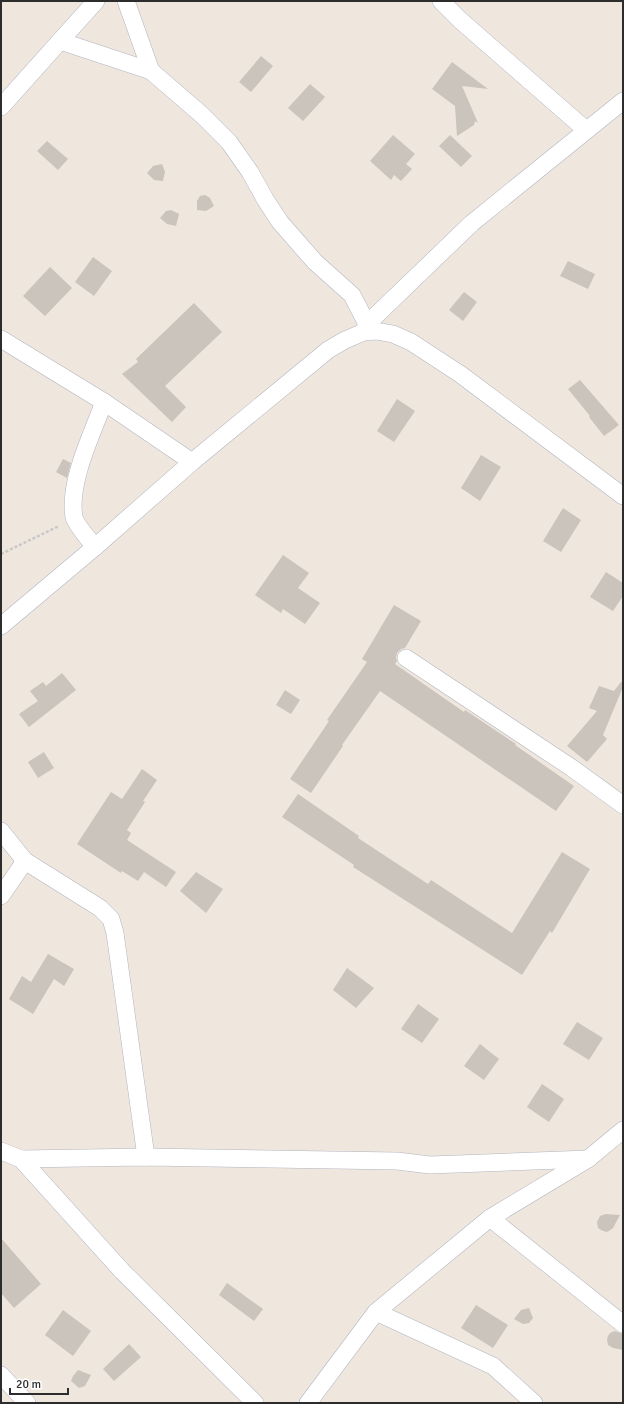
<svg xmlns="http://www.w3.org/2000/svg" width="624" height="1404" viewBox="0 0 624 1404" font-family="Signika,sans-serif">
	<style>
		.building { fill: #cac4bc }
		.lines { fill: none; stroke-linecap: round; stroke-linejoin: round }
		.minor-casing { stroke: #b1b4c1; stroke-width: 18 }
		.path { stroke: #c8c8c8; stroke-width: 2.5; stroke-dasharray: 3 2; stroke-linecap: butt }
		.minor { stroke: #fff; stroke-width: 17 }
	</style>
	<rect width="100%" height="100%" fill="#efe7dd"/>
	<g class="building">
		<path d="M 261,56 L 273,66 L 251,92 L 239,82 Z"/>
		<path d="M 452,62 L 488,89 L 462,86 L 478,123 L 475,121 L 474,125 L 457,136 L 455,106 L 432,89 Z"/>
		<path d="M 310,84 L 325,97 L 303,121 L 288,108 Z"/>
		<path d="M 393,135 L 415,154 L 406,164 L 412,169 L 401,181 L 394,175 L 391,180 L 370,161 Z"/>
		<path d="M 450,135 L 472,156 L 461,167 L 439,146 Z"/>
		<path d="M 47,141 L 68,159 L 58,170 L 37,151 Z"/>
		<path d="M 162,164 L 165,172 L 163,181 L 154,180 L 147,173 L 153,166 Z"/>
		<path d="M 205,195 L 210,198 L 214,206 L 206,211 L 197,210 L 197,201 L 200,196 Z"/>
		<path d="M 171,210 L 179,214 L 176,226 L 167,224 L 160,218 L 166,211 Z"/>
		<path d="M 93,257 L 112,271 L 94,296 L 75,282 Z"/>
		<path d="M 568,261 L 595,274 L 588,289 L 560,276 Z"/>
		<path d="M 50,267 L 72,288 L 45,316 L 23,296 Z"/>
		<path d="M 464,292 L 477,302 L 463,321 L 449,310 Z"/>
		<path d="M 194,303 L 222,332 L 165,386 L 186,407 L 172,422 L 122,374 L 138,362 L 136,359 Z"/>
		<path d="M 580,380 L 619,425 L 604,436 L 589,417 L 590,416 L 568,389 Z"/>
		<path d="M 397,399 L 415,411 L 394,442 L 377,431 Z"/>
		<path d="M 481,455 L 501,467 L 480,501 L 461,488 Z"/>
		<path d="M 63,459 L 71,463 L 67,478 L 56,472 Z"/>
		<path d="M 563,508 L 581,520 L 561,552 L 543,541 Z"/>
		<path d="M 283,555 L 309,573 L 298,588 L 320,603 L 305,624 L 283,609 L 281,613 L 255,595 Z"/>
		<path d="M 606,572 L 623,583 L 623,596 L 613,611 L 590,597 Z"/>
		<path d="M 394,605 L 421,621 L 405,648 L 401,649 L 397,653 L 396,657 L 397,661 L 395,664 L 464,712 L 465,710 L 516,744 L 515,745 L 574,786 L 556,811 L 380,691 L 342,745 L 343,746 L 311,793 L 290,779 L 329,721 L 327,720 L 367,662 L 362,659 Z"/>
		<path d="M 62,673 L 76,690 L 29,727 L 19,714 L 38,701 L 30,691 L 43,682 L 46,686 Z"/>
		<path d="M 621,682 L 623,683 L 623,687 L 603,735 L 607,739 L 587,762 L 567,746 L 597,711 L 589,708 L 599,686 L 614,691 Z"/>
		<path d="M 285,690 L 300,700 L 291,714 L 276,705 Z"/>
		<path d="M 44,752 L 54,768 L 38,778 L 28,762 Z"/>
		<path d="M 142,769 L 157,780 L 143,801 L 145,802 L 127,830 L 131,833 L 127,840 L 176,872 L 166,887 L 144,872 L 138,881 L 122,871 L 121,873 L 77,844 L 111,792 L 122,799 Z"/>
		<path d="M 298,794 L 359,836 L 358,838 L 428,884 L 431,880 L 512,933 L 562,852 L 590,869 L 552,933 L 550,931 L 522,975 L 353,867 L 354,865 L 282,817 Z"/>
		<path d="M 196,872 L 223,889 L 206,913 L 180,891 Z"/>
		<path d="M 48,954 L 74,969 L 64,986 L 54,979 L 33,1014 L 9,999 L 22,976 L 31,982 Z"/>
		<path d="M 347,968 L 374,988 L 356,1008 L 333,990 Z"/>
		<path d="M 418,1004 L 439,1019 L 422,1043 L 401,1029 Z"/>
		<path d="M 577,1022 L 603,1038 L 589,1060 L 563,1044 Z"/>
		<path d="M 480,1044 L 499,1059 L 484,1080 L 464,1066 Z"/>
		<path d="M 542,1084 L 564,1099 L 549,1122 L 527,1107 Z"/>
		<path d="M 606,1214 L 620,1215 L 613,1228 L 609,1231 L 606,1232 L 601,1230 L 598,1228 L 597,1222 L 600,1216 Z"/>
		<path d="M 1,1238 L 41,1284 L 14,1308 L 1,1293 Z"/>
		<path d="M 227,1283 L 263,1309 L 254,1321 L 219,1295 Z"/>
		<path d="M 476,1305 L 508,1325 L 493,1348 L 461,1328 Z"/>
		<path d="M 529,1308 L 533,1318 L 529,1323 L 523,1324 L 514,1319 L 521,1310 Z"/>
		<path d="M 63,1310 L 91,1331 L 73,1356 L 45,1335 Z"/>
		<path d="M 615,1331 L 623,1334 L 623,1350 L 613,1348 L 608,1345 L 607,1339 L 608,1336 L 610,1333 Z"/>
		<path d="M 129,1344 L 141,1357 L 114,1381 L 103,1369 Z"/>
		<path d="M 78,1370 L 91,1375 L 85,1386 L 79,1388 L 71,1381 L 73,1376 Z"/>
	</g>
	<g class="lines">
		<defs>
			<g id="minor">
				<path d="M 96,1 L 60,41 L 151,71 L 202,115 L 229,142 L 250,172 L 265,199 L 280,222 L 315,262 L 352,295 L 367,324"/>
				<path d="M 126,1 L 151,71"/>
				<path d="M 441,1 L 460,20 L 586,130"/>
				<path d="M 1,107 L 60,41"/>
				<path d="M 364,332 L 367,324 L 472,223 L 623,101"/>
				<path d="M 1,339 L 104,402 L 192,462"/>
				<path d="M 95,547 C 90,541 75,523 74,517 C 68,483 92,434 104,402"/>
				<path d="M 1,626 L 95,547 L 192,462 L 328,350 L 345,340 L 364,332 L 376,331 L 393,334 L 411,342 L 460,374 L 623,496"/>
				<path d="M 406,658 L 572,768 L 623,805"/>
				<path d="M 1,831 L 25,861 L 100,908 L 111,919 L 115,933 L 146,1157"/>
				<path d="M 1,896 L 25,861"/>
				<path d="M 1,1151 L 21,1159 L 122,1271 L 255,1403"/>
				<path d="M 21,1159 L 146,1157 L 397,1161 L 430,1165 L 588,1159"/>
				<path d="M 490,1218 L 623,1324"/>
				<path d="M 376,1312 L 493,1366 L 534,1403"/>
				<path d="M 1,1375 L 27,1403"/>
				<path d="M 308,1403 L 376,1312 L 490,1218 L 588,1159 L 623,1130"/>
			</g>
		</defs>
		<use href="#minor" class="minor-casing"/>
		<path class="path" d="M 1,554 L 59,526"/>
		<use href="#minor" class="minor"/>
	</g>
	<rect width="624" height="1404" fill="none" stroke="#2c2c2c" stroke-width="4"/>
	<path d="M10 1388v6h58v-6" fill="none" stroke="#2c2c2c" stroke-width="2"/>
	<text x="16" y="1388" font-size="12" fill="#2c2c2c" stroke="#ffffff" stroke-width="3" paint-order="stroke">20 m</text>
</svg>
